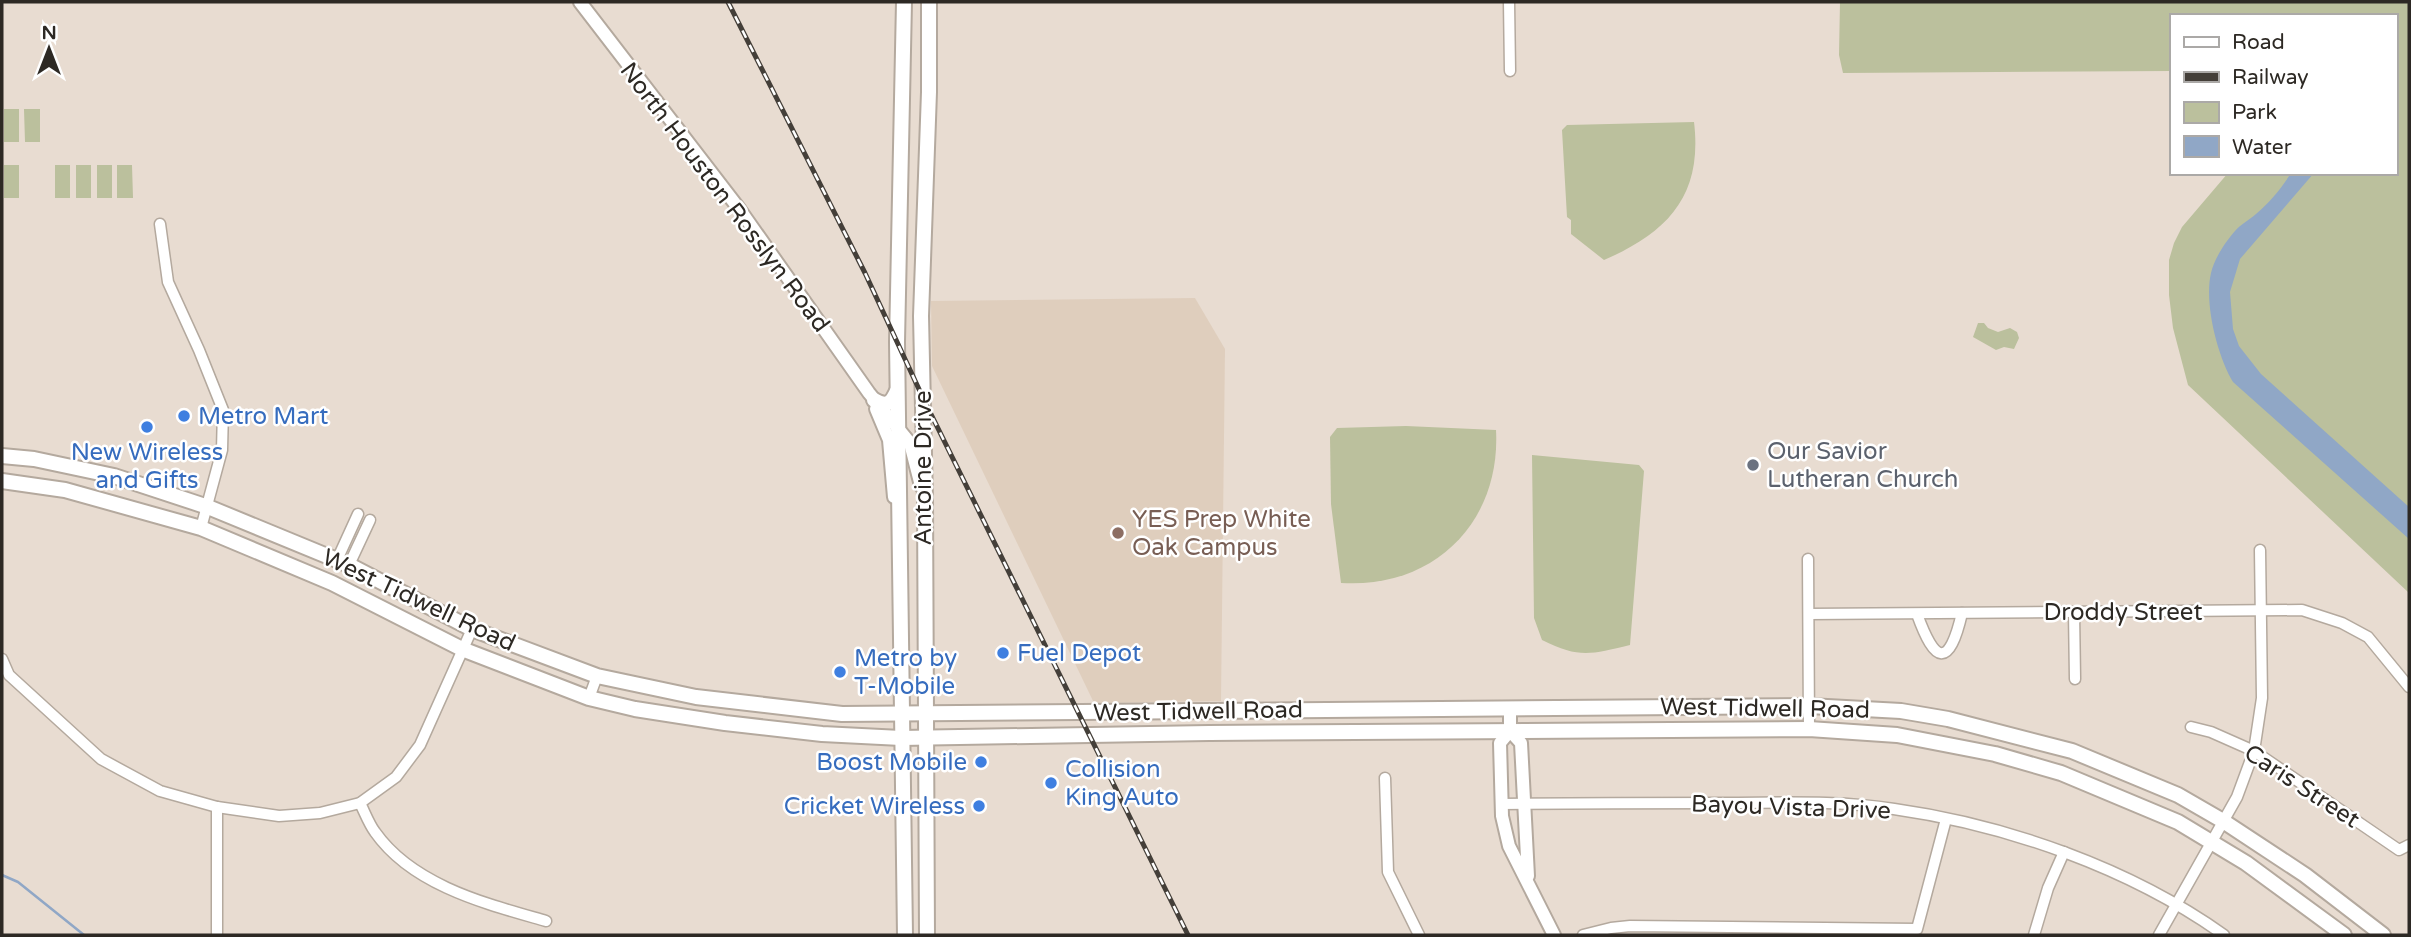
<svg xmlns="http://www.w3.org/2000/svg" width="2411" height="937" viewBox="0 0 2411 937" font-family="'Varela Round',sans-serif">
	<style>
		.built { fill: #dfcebd }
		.green { fill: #bbc09d }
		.water { fill: #90a7c6 }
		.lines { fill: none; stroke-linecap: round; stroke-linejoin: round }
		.stream { stroke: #90a7c6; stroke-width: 2.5 }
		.minor-casing { stroke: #b4a99e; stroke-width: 13 }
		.tertiary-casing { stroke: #b4a99e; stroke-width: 16 }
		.secondary-casing { stroke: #b4a99e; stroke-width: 18 }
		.minor { stroke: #fff; stroke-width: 10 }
		.tertiary { stroke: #fff; stroke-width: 12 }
		.secondary { stroke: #fff; stroke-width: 14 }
		.rail-casing { stroke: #443f39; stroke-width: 5 }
		.rail { stroke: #fff; stroke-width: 2.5; stroke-dasharray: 8; stroke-linecap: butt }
		.shop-dot { fill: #3f7fe0; stroke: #fff; stroke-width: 2.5 }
		.worship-dot { fill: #6b7280; stroke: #fff; stroke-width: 2.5 }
		.education-dot { fill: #8d6e63; stroke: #fff; stroke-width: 2.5 }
		.labels { text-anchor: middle; stroke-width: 5; stroke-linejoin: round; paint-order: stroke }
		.street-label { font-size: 24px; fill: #2d2924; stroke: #fff }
		.shop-label { font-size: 24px; fill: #366cbe; stroke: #fff; text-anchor: start }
		.worship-label { font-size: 24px; fill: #5b616d; stroke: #fff; text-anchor: start }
		.education-label { font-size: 24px; fill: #785e54; stroke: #fff; text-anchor: start }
	</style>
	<rect width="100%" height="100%" fill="#e8dcd1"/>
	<path class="built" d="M 1195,298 L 1225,349 L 1221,701 L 1094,703 L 932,366 L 931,301 Z"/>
	<g class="green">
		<path d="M 1840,2 L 2409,2 L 2409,593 L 2188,385 L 2173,328 L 2169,295 L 2169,260 L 2174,243 L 2182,227 L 2228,173 L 2395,173 L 2395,16 L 2171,16 L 2171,71 L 1843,73 L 1839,55 Z"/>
		<rect x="4" y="109" width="15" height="33"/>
		<path d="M 24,109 L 40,109 L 40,142 L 25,142 Z"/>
		<path d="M 1694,122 C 1703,196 1667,233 1604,260 L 1571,234 L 1571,220 L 1567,217 L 1562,130 L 1567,125 Z"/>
		<rect x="4" y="165" width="15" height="33"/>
		<rect x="55" y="165" width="15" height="33"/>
		<rect x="76" y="165" width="15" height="33"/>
		<rect x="97" y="165" width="15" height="33"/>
		<path d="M 117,165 L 132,165 L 133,198 L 117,198 Z"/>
		<path d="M 1978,323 L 1984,323 L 1988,328 L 1998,332 L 2010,328 L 2017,332 L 2019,338 L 2014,349 L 2004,347 L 1996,350 L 1973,337 Z"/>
		<path d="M 1406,426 L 1496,430 C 1501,522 1434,589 1341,583 L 1331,504 L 1330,437 L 1337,428 Z"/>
		<path d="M 1532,455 L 1639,465 L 1644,471 L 1630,645 C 1591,654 1580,659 1542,640 L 1534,618 Z"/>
	</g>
	<path class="water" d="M 2291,173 L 2314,173 L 2240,259 L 2230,292 L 2233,329 L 2239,346 L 2261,374 L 2409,507 L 2409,539 L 2233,382 C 2217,355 2204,303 2211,273 C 2214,259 2226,241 2235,231 C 2241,224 2249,220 2256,214 C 2270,202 2281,189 2291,173 Z"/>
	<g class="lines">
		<path class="stream" d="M 2,875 L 18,882 L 84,935"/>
		<defs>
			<g id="minor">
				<path d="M 1509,2 L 1510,71"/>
				<path d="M 160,224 L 168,282 L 199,350 L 223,410 L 222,450 L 201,528"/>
				<path d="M 1808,559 L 1809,729"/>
				<path d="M 337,560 L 358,514"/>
				<path d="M 349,565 L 370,520"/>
				<path d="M 2074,612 L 2075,679"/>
				<path d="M 1809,614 L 2302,610 L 2342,623 L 2368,637 L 2409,687"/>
				<path d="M 1917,614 C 1935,664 1949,669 1962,613"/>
				<path d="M 2,659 L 9,675 L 101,759 L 160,791 L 217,807 L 279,816 L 320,813 L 360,803 L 396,777 L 420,745 L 472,629"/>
				<path d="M 589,698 L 597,676"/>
				<path d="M 2191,727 L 2211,732 L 2254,751 L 2399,850 L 2409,845"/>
				<path d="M 1385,778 L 1388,872 L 1419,935"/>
				<path d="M 360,803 C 365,813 369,824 375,832 C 413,886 487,904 546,921"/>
				<path d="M 1501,804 C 1575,803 1650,803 1724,803 C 1781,803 1838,800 1894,809 C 2007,825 2130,868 2224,935"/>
				<path d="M 217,935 L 217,807"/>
				<path d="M 1583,935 L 1611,928 L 1630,926 L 1917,929 L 1946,819"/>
				<path d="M 2034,935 L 2048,888 L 2064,852"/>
				<path d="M 2159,935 L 2237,797 L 2254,751 L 2262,698 L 2260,550"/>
			</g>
			<g id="tertiary">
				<path d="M 580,2 L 740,210 L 869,393 L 910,443 L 921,486"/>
				<path d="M 876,409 L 889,440 L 894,497"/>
				<path d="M 1510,708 L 1510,731 L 1521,743 L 1528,876"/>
				<path d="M 1510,731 L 1500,743 L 1502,816 L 1509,846 L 1554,935"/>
			</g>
			<g id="secondary">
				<path d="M 904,2 L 897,342 L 905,935"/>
				<path d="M 874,400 C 887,407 891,404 897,391"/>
				<path d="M 2,456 L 34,459 L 114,476 L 208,507 L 349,565 L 472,629 L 597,676 L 696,697 L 842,714 L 1809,706 L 1901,711 L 1948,719 L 2072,751 L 2178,795 L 2223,821 L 2305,875 L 2383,935"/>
				<path d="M 2,481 L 65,490 L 201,528 L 332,583 L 462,649 L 589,698 L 635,709 L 725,723 L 822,734 L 901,738 L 1209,733 L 1809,729 L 1897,735 L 1995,754 L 2061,773 L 2178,822 L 2246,863 L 2344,935"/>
				<path d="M 927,935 L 925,500 L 921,316 L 929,92 L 929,2"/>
			</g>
		</defs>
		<use href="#minor" class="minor-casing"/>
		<use href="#tertiary" class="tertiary-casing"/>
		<use href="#secondary" class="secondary-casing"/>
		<use href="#minor" class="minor"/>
		<use href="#tertiary" class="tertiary"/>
		<use href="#secondary" class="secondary"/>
		<defs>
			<path id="rail" d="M 728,2 L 865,273 L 924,400 L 1188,935"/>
		</defs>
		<use href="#rail" class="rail-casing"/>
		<use href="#rail" class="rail"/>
	</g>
	<g class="shop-dot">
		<circle cx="184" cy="416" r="7"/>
		<circle cx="147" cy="427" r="7"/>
		<circle cx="1003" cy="653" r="7"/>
		<circle cx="840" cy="672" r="7"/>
		<circle cx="981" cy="762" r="7"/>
		<circle cx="1051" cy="783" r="7"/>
		<circle cx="979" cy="806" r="7"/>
	</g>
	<circle class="worship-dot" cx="1753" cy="465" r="7"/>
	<circle class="education-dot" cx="1118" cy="533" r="7"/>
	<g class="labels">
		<g class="street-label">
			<text transform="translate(725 197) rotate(53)" y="8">North Houston Rosslyn Road</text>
			<text transform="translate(923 468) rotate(-90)" y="8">Antoine Drive</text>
			<text transform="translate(419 600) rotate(25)" y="8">West Tidwell Road</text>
			<text x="2123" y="620">Droddy Street</text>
			<text transform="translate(1765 708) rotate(1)" y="8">West Tidwell Road</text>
			<text transform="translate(1198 711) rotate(-1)" y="8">West Tidwell Road</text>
			<text transform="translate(2302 786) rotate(33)" y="8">Caris Street</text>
			<text transform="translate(1791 807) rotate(2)" y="8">Bayou Vista Drive</text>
		</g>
		<g class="shop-label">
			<text x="198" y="424">Metro Mart</text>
			<text x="147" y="460" text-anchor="middle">New Wireless<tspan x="147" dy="28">and Gifts</tspan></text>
			<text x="1017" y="661">Fuel Depot</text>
			<text x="854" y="666">Metro by<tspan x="854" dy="28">T-Mobile</tspan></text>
			<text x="967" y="770" text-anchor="end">Boost Mobile</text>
			<text x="1065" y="777">Collision<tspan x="1065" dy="28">King Auto</tspan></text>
			<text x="965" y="814" text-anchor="end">Cricket Wireless</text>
		</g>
		<g class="worship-label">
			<text x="1767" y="459">Our Savior<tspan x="1767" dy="28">Lutheran Church</tspan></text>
		</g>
		<g class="education-label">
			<text x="1132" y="527">YES Prep White<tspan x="1132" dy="28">Oak Campus</tspan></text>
		</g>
	</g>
	<rect width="2411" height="937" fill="none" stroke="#2d2924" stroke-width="7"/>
	<rect x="2170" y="14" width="228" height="161" fill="#ffffff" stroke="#aba9a7" stroke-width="2"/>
	<rect x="2184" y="37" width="35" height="10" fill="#ffffff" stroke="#aba9a7" stroke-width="2"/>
	<text x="2232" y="49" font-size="21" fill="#2d2924">Road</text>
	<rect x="2184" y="72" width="35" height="10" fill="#443f39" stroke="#aba9a7" stroke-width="2"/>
	<text x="2232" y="84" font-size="21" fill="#2d2924">Railway</text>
	<rect x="2184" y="102" width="35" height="21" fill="#bbc09d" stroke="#aba9a7" stroke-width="2"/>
	<text x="2232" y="119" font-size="21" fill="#2d2924">Park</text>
	<rect x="2184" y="136" width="35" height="21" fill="#90a7c6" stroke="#aba9a7" stroke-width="2"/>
	<text x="2232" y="154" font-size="21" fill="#2d2924">Water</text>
	<g transform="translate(49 49)" stroke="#ffffff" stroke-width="5" paint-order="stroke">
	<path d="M0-5L12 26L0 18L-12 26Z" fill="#2d2924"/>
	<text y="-10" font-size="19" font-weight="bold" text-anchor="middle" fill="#2d2924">N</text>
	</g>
</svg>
